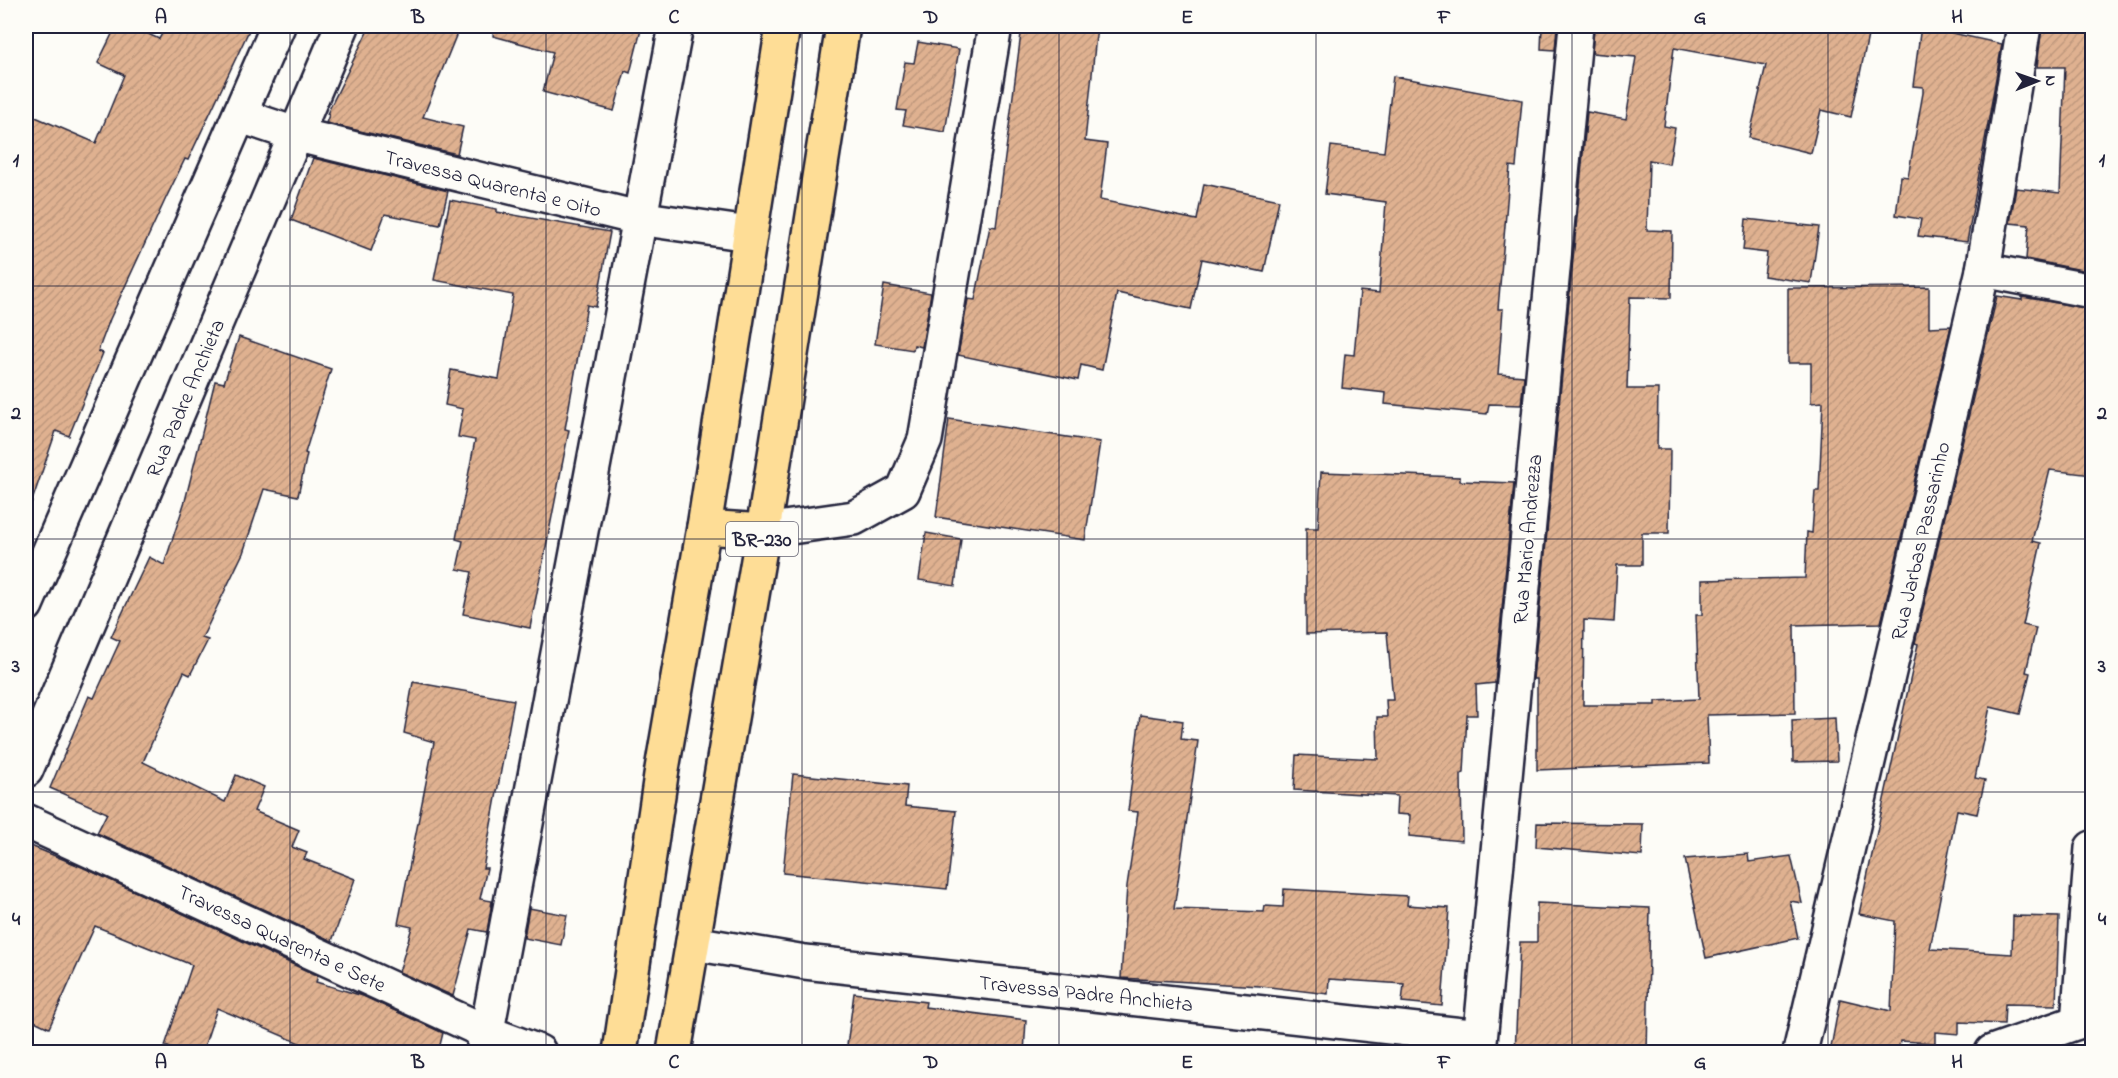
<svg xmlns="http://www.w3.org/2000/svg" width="2118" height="1078" viewBox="0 0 2118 1078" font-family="'Indie Flower',sans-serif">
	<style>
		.building { fill: url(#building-hatch); stroke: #22223b; stroke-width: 1.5 }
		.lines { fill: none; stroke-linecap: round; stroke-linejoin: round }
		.minor-casing { stroke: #22223b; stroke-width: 38 }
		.major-casing { stroke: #22223b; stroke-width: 38 }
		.minor { stroke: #fdfcf7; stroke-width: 33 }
		.major { stroke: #fedd96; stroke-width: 33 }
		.grid { fill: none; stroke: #22223b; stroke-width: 1.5; stroke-opacity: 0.55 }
		.labels { text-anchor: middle; stroke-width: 4.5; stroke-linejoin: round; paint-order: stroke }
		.shield { fill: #fdfcf7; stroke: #646373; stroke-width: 1.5 }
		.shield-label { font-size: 20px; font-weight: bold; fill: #22223b }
		.street-label { font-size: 21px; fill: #22223b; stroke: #fdfcf7 }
		.neatline { fill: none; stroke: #22223b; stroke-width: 2 }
		.grid-label { font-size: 20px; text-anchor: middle; font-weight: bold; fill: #22223b }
	</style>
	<defs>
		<pattern id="building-hatch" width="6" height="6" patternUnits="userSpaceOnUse" patternTransform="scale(1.5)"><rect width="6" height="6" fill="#dfb190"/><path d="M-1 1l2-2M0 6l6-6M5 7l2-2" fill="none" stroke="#bf987d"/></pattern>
	</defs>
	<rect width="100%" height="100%" fill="#fdfcf7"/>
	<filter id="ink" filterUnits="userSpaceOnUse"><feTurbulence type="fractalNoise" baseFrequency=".0167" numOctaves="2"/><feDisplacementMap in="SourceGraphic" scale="12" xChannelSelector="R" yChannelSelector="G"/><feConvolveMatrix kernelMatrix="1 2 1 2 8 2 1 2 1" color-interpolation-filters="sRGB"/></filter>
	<g filter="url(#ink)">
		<g class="building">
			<path d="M 116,26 L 131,26 L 159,39 L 166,26 L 251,26 L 188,160 L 185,159 L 166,198 L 110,319 L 98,351 L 103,353 L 69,436 L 56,431 L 31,504 L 26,503 L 26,113 L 96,143 L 124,75 L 98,63 Z"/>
			<path d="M 370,26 L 460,26 L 423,117 L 463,127 L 457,154 L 326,123 L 329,115 L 327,114 Z"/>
			<path d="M 494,26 L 642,26 L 630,73 L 625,71 L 614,111 L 543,92 L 553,52 L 493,36 Z"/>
			<path d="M 1022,26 L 1097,26 L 1085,141 L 1107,144 L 1100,200 L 1197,220 L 1204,184 L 1279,200 L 1264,272 L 1202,259 L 1191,309 L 1117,293 L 1102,370 L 1081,365 L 1078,380 L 958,355 L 968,299 L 975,300 L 990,226 L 996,227 Z"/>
			<path d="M 1542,26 L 1557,26 L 1555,50 L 1541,49 Z"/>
			<path d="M 1594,26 L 1870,26 L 1851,117 L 1821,110 L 1811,153 L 1749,138 L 1766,65 L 1674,48 L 1664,126 L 1675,128 L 1669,164 L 1649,160 L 1647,230 L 1672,231 L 1671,298 L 1630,297 L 1627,389 L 1658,389 L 1657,449 L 1670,449 L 1669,533 L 1642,533 L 1642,565 L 1617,565 L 1614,622 L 1584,620 L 1583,705 L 1656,705 L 1656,701 L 1699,699 L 1696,615 L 1702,615 L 1702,580 L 1805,578 L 1807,532 L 1812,533 L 1815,491 L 1819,491 L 1823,402 L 1811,403 L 1811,363 L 1788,363 L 1788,288 L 1929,287 L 1929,327 L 1951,326 L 1881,623 L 1794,625 L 1795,713 L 1707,715 L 1709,763 L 1537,770 L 1537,679 L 1533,679 L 1587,112 L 1626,119 L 1636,57 L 1592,53 Z"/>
			<path d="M 1921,26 L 2002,44 L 1967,242 L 1918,236 L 1921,219 L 1896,215 L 1901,176 L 1908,177 L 1923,93 L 1923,87 L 1913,86 Z"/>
			<path d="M 2042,26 L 2092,26 L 2092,272 L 2026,259 L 2029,225 L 2010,223 L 2016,188 L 2060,193 L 2065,67 L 2037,67 Z"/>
			<path d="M 918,42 L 959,49 L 945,132 L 903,125 L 906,111 L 897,110 L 905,62 L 914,63 Z"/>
			<path d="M 1393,76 L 1522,100 L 1516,167 L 1510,166 L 1498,309 L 1503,309 L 1498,374 L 1524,376 L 1521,405 L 1489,404 L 1487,414 L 1385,404 L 1386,393 L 1342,388 L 1345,354 L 1354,355 L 1360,291 L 1379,293 L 1386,202 L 1325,194 L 1331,146 L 1384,152 Z"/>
			<path d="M 313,158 L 448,191 L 440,225 L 385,214 L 371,251 L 291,220 Z"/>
			<path d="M 450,200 L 497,209 L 497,212 L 610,232 L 596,307 L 587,305 L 565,429 L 569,430 L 530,628 L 463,614 L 472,572 L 457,569 L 463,541 L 456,539 L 475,440 L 458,437 L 463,409 L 445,405 L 451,370 L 499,379 L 513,295 L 434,280 Z"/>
			<path d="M 1746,219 L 1819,227 L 1811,283 L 1764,276 L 1767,253 L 1743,250 Z"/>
			<path d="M 884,285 L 931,293 L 922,347 L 914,345 L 913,350 L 875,344 Z"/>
			<path d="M 1997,296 L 2022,300 L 2022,297 L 2092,309 L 2092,475 L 2050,470 L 2032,541 L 2041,543 L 2023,625 L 2036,628 L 2026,672 L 2030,673 L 2020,714 L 1990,707 L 1975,778 L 1985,780 L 1977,814 L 1957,810 L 1930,949 L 2012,954 L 2013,916 L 2059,917 L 2056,1005 L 2005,1004 L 2004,1024 L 1959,1022 L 1959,1034 L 1935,1032 L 1935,1043 L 1900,1041 L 1898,1053 L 1830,1053 L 1840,999 L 1891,1011 L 1895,921 L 1859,914 L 1918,644 L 1915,643 Z"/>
			<path d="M 239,337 L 331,369 L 305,453 L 307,454 L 298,496 L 264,489 L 243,553 L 202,638 L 208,640 L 190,675 L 184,672 L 143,762 L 225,802 L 236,775 L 264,787 L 254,811 L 299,830 L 292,847 L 307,853 L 304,859 L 355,879 L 332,941 L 97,833 L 107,813 L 50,788 L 89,696 L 94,698 L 120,641 L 111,637 L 149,557 L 164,565 L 185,501 L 215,381 L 224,383 Z"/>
			<path d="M 949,419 L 1100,442 L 1085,540 L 936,517 Z"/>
			<path d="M 1321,472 L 1460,477 L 1460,481 L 1514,483 L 1495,683 L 1476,685 L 1477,715 L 1467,715 L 1464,773 L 1461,774 L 1462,841 L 1409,836 L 1410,815 L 1396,814 L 1397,796 L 1294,790 L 1296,755 L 1378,759 L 1377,717 L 1387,717 L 1386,700 L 1393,700 L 1387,632 L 1306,634 L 1306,528 L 1318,528 Z"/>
			<path d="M 926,533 L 961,539 L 955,586 L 919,580 Z"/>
			<path d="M 413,682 L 514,700 L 483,868 L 487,868 L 480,899 L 492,901 L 487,932 L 471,929 L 453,996 L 399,972 L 412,927 L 398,924 L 434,742 L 404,733 Z"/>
			<path d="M 1140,715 L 1183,721 L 1181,739 L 1198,741 L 1174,909 L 1264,912 L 1265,906 L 1283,907 L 1284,889 L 1408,896 L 1407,905 L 1449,908 L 1442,1006 L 1402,1002 L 1404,984 L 1329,979 L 1328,994 L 1260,986 L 1121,978 L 1127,886 L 1138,812 L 1128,811 Z"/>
			<path d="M 1835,718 L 1837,761 L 1793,762 L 1792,720 Z"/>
			<path d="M 793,774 L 907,786 L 905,806 L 956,811 L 947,889 L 783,873 Z"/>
			<path d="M 1537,823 L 1643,824 L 1642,856 L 1536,847 Z"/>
			<path d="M 26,844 L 82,867 L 318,976 L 316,982 L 363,996 L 443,1033 L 438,1053 L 301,1053 L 304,1045 L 217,1008 L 202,1053 L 183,1053 L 165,1046 L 192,965 L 95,926 L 49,1028 L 26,1017 Z"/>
			<path d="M 1748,854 L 1749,862 L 1791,856 L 1802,903 L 1790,901 L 1798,938 L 1706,958 L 1685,859 Z"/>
			<path d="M 1537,903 L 1650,908 L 1647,1053 L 1515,1053 L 1520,942 L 1537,942 Z"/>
			<path d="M 529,908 L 567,915 L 561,945 L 524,938 Z"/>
			<path d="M 854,993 L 926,1002 L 925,1007 L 1026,1020 L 1024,1053 L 846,1053 Z"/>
		</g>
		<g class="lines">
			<defs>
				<g id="minor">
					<path d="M 241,116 L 298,135 L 638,218 L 749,234"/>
					<path d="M 1983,270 L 2092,291"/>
					<path d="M 763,531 L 854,518 L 903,491 L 925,440 L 995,26"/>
					<path d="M 26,605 L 278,26"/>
					<path d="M 26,770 L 342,26"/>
					<path d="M 26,821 L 488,1033 L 539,1052"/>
					<path d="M 693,943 L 805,962 L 1480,1037"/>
					<path d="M 2078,1022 L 2092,848"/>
					<path d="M 483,1052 L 676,26"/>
					<path d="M 1479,1052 L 1576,26"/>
					<path d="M 1800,1052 L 1983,270 L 2024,26"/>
					<path d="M 1992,1052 L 2092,1017"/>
				</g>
				<g id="major">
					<path d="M 704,527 L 763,531"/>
					<path d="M 620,1052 L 661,775 L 704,527 L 783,26"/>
					<path d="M 674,1052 L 763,531 L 843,26"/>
				</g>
			</defs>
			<use href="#minor" class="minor-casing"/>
			<use href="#major" class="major-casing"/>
			<use href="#minor" class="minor"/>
			<use href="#major" class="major"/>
		</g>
	</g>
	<path class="grid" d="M 290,26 L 290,1052M 546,26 L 546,1052M 802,26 L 802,1052M 1059,26 L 1059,1052M 1316,26 L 1316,1052M 1572,26 L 1572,1052M 1828,26 L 1828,1052M 26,286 L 2092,286M 26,539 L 2092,539M 26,792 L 2092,792"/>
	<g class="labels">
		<rect class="shield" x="726" y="522" width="72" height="34" rx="4.5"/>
		<g class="shield-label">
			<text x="762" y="546">BR-230</text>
		</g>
		<g class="street-label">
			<text transform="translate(493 183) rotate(14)" y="7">Travessa Quarenta e Oito</text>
			<text transform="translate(185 398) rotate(-67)" y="7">Rua Padre Anchieta</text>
			<text transform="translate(1527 539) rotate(-85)" y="7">Rua Mario Andrezza</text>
			<text transform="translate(1920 541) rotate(-77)" y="7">Rua Jarbas Passarinho</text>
			<text transform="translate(282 938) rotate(25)" y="7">Travessa Quarenta e Sete</text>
			<text transform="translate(1086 993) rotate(6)" y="7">Travessa Padre Anchieta</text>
		</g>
	</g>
	<rect width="2118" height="1078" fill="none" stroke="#fdfcf7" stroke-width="66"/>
	<g transform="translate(2037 81) rotate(89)" stroke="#fdfcf7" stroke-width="4.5" paint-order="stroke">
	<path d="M0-4.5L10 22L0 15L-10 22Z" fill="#22223b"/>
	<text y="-9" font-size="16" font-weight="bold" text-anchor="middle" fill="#22223b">N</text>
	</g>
	<rect x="33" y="33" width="2052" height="1012" class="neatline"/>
	<g class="grid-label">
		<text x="161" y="23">A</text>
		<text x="418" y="23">B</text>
		<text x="674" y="23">C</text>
		<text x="931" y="23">D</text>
		<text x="1187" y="23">E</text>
		<text x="1444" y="23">F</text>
		<text x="1700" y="23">G</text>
		<text x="1957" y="23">H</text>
		<text x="16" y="166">1</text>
		<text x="2102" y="166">1</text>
		<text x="16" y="419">2</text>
		<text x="2102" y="419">2</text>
		<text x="16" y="672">3</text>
		<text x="2102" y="672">3</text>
		<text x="16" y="925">4</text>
		<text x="2102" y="925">4</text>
		<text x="161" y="1068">A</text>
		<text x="418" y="1068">B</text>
		<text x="674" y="1068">C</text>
		<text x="931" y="1068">D</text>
		<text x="1187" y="1068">E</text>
		<text x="1444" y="1068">F</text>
		<text x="1700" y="1068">G</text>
		<text x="1957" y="1068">H</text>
	</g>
</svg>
